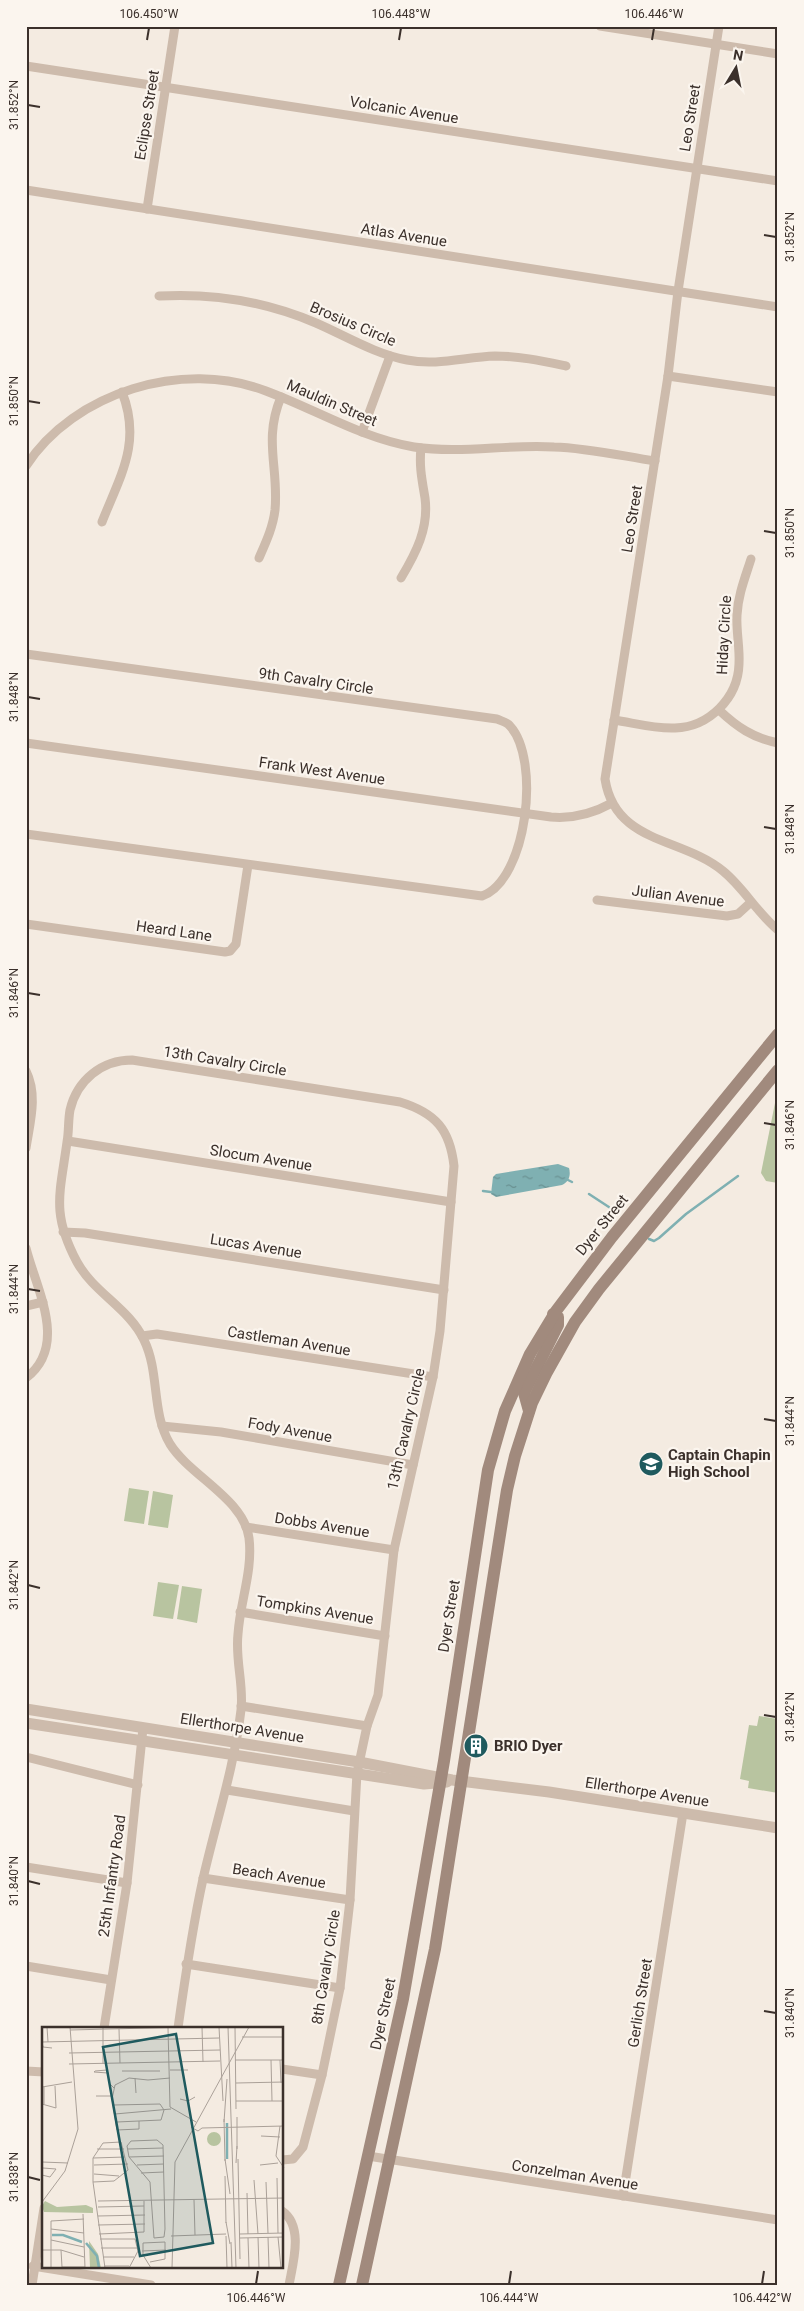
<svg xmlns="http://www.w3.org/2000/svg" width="804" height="2311" viewBox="0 0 804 2311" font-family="Roboto,sans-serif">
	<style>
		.green { fill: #b8c4a0 }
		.water { fill: url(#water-ripples) }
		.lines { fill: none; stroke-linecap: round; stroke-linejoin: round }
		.stream { stroke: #7fb0b2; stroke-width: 2.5 }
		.minor { stroke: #cdbbac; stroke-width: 9 }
		.tertiary { stroke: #cdbbac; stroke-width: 11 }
		.secondary { stroke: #a18a7d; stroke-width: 12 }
		.ticks { fill: none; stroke: #3b302b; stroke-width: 2 }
		.labels { text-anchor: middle; stroke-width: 4.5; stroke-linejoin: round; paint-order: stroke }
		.street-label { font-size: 15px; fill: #3b302b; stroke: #fbf5ee }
		.poi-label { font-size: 15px; font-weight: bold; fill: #3b302b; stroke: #fbf5ee; text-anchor: start }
		.inset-river { fill: none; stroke: #7fb0b2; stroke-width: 2.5 }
		.inset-road { fill: none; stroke: #aaa098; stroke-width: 1 }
		.view { fill: #1f5a5e; fill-opacity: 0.15; stroke: #1f5a5e; stroke-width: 2.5 }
		.inset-edge { fill: none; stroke: #3b302b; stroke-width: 2.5 }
		.neatline { fill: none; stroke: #3b302b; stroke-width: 2 }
		.ticks-label { font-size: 12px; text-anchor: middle; fill: #3b302b }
	</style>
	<defs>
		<pattern id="water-ripples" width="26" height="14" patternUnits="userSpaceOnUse" patternTransform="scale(1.25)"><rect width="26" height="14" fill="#7fb0b2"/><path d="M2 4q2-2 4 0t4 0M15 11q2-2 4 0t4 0" fill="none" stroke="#699091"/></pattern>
	</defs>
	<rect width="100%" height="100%" fill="#f4ebe1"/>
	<g class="green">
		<path d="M 778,1088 L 778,1183 L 766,1181 L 761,1173 Z"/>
		<path d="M 129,1488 L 149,1491 L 144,1524 L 124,1521 Z"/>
		<path d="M 153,1491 L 173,1495 L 168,1528 L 148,1525 Z"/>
		<path d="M 158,1582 L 179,1585 L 173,1619 L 153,1616 Z"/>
		<path d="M 182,1586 L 202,1589 L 197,1623 L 177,1619 Z"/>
		<path d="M 759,1716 L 778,1719 L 778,1793 L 748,1788 L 749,1781 L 740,1779 L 749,1725 L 757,1726 Z"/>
	</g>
	<path class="water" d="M 558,1164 L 569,1168 C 571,1175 569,1182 562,1185 L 496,1197 L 491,1194 L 493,1177 L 496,1174 Z"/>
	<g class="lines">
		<g class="stream">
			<path d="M 568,1180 L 572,1182"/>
			<path d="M 483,1191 L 491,1192"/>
			<path d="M 589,1194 L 618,1213"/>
			<path d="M 649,1239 L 654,1241 L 659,1238 L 686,1214 L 738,1176"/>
		</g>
		<g class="minor">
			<path d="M 600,26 L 778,54"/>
			<path d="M 719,26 L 678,291 L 668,376 L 605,779 C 615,844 682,837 723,871 C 744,888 757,913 778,930"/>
			<path d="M 26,66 L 778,181"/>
			<path d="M 26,190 L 778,307"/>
			<path d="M 147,209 L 175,26"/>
			<path d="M 159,296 C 212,293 267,302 316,323 C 346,336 375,354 407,360 C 437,366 465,357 495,356 C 519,356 542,361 566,366"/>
			<path d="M 668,376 L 778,392"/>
			<path d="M 362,432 L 390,356"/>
			<path d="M 26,466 C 74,392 183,359 266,391 C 315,409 361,438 414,447 C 461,454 507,444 554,447 C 588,448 622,456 655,461"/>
			<path d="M 102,522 C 120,476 142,443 122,392"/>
			<path d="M 259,558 C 266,542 273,527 275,510 C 279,468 263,440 281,397"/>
			<path d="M 401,578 C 416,553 429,528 425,498 C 422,480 419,466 421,448"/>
			<path d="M 26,654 L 497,719 C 501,721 507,722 510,726 C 541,760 527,880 482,896 L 26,834"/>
			<path d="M 719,710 C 737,727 753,738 778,743"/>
			<path d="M 614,720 C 634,723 655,729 675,728 C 709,727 738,698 739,664 C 740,648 736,631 737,615 C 738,595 745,578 751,559"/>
			<path d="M 26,743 L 551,817 C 573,819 592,814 612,803"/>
			<path d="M 597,900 L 727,916 L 738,914 L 750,903"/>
			<path d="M 26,924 L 225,952 L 230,951 L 236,944 L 248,865"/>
			<path d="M 26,1071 C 38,1095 30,1122 26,1148"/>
			<path d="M 68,1141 L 451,1202"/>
			<path d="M 63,1232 L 85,1233 L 444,1290"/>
			<path d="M 26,1248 C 36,1289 69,1345 26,1378"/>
			<path d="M 26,1306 L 43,1302"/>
			<path d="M 142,1336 L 157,1334 L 433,1377"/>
			<path d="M 162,1426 L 221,1432 L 413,1465"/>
			<path d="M 246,1527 L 394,1550"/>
			<path d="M 240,1612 L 385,1636"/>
			<path d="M 241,1706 L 367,1726"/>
			<path d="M 26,1757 L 138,1785"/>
			<path d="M 227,1790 L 354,1811"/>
			<path d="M 26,1867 L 127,1883"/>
			<path d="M 203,1878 L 350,1900"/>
			<path d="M 186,1964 L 340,1988"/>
			<path d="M 26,1966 L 111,1980"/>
			<path d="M 104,2028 L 127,1883 L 143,1728"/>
			<path d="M 178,2028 C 185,1978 192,1929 203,1879 C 216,1822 234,1768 241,1710 C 244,1685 235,1660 238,1634 C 240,1602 253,1571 249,1538 C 244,1499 190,1476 170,1444 C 151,1412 160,1373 144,1340 C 129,1308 94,1293 77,1262 C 51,1213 60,1194 67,1142 C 69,1132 68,1121 70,1110 C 77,1080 102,1060 132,1060 L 400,1102 C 436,1113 450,1130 454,1166 L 440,1331 L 433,1377 L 394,1550 L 378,1695 L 367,1726 L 357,1773 L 350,1900 L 340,1988 L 322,2075 L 303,2147 L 293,2159 L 282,2160"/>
			<path d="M 282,2069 L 322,2075"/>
			<path d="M 26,2071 L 44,2072"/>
			<path d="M 368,2156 L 778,2220"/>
			<path d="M 623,2196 L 683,1813"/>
			<path d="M 282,2211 C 304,2226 293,2263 289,2285"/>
			<path d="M 33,2266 L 151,2285"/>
			<path d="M 32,2285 L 44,2208"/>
		</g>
		<g class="tertiary">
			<path d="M 26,1709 L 359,1762 L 452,1780 L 549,1792 L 778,1828"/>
			<path d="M 26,1723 L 424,1784 L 447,1782"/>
		</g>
		<g class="secondary">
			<path d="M 529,1411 L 524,1393 L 558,1325 L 558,1317 L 553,1314"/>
			<path d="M 339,2285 L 403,1999 L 444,1761 L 488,1470 L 505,1411 L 530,1354 L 556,1311 L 612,1237 L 778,1034"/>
			<path d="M 362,2285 L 435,1949 L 507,1490 L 515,1456 L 532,1403 L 547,1372 L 575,1322 L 599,1289 L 778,1070"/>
		</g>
	</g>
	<path class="ticks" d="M 147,40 L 149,28M 399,40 L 401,28M 652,40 L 654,28M 28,105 L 40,107M 764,235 L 776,237M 28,401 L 40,403M 764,531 L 776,533M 28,697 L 40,699M 764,827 L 776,829M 28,993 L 40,995M 764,1123 L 776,1125M 28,1289 L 40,1291M 764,1419 L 776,1421M 28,1585 L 40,1588M 764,1715 L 776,1717M 28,1881 L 40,1884M 764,2011 L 776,2013M 28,2177 L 40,2180M 256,2284 L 258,2271M 509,2284 L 511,2271M 762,2284 L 764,2271"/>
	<defs>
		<symbol id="school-disc" viewBox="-11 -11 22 22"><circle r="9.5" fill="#1f5a5e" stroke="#fbf5ee"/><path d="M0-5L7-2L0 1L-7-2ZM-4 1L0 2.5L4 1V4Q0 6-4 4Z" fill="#fff"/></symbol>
		<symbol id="building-disc" viewBox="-11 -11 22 22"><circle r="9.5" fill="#1f5a5e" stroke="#fbf5ee"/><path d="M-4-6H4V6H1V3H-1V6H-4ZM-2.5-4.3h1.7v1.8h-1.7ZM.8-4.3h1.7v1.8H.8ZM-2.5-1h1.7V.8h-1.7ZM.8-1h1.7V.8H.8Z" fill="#fff"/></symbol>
	</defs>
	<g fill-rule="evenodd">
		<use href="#school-disc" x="637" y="1450" width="28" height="28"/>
		<use href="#building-disc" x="462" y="1732" width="28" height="28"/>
	</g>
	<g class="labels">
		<g class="street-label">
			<text transform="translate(404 110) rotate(9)" y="5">Volcanic Avenue</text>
			<text transform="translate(147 115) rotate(-81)" y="5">Eclipse Street</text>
			<text transform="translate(690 118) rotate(-81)" y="5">Leo Street</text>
			<text transform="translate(404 235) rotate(9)" y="5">Atlas Avenue</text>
			<text transform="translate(353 324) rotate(23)" y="5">Brosius Circle</text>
			<text transform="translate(332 403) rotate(23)" y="5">Mauldin Street</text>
			<text transform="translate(632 519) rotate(-81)" y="5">Leo Street</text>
			<text transform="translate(724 635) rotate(-87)" y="5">Hiday Circle</text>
			<text transform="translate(316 681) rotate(8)" y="5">9th Cavalry Circle</text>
			<text transform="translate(322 771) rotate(8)" y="5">Frank West Avenue</text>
			<text transform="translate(678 896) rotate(7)" y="5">Julian Avenue</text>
			<text transform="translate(174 931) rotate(8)" y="5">Heard Lane</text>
			<text transform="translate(225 1061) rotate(9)" y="5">13th Cavalry Circle</text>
			<text transform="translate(261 1158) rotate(9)" y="5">Slocum Avenue</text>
			<text transform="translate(602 1225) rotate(-51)" y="5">Dyer Street</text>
			<text transform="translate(256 1246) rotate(9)" y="5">Lucas Avenue</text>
			<text transform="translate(289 1341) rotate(9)" y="5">Castleman Avenue</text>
			<text transform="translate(406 1429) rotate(-77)" y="5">13th Cavalry Circle</text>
			<text transform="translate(290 1430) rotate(10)" y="5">Fody Avenue</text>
			<text transform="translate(322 1525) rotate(9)" y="5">Dobbs Avenue</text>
			<text transform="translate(315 1610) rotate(9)" y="5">Tompkins Avenue</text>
			<text transform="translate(449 1616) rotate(-81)" y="5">Dyer Street</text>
			<text transform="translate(242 1728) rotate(9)" y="5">Ellerthorpe Avenue</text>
			<text transform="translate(647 1792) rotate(9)" y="5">Ellerthorpe Avenue</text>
			<text transform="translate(112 1876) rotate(-82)" y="5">25th Infantry Road</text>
			<text transform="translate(279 1876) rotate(9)" y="5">Beach Avenue</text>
			<text transform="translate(326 1967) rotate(-81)" y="5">8th Cavalry Circle</text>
			<text transform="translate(640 2003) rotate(-81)" y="5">Gerlich Street</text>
			<text transform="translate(383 2014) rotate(-78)" y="5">Dyer Street</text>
			<text transform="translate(575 2175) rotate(9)" y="5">Conzelman Avenue</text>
		</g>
		<g class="poi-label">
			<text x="668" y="1460">Captain Chapin<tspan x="668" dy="17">High School</tspan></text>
			<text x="494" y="1751">BRIO Dyer</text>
		</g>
	</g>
	<g transform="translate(42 2027)">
		<rect width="241" height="241" fill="#f4ebe1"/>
		<path d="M165 112a7 7 0 1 1 14 0a7 7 0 1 1-14 0ZM 3,174 L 15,180 L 44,178 L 51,181 L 51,186 L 2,185 L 0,179 ZM 47,214 L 56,227 L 59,241 L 48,241 Z" fill="#b8c4a0"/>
		<path class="inset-river" d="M 185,96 L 185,132M 10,208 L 21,208 L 40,215M 44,216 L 55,229 L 57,241"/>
		<path class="inset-road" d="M 5,0 L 6,15M 160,0 L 161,35M 177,0 L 181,74M 186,0 L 194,241M 193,0 L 194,82M 61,1 L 61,37M 126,1 L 128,80 L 154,95M 77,2 L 78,36M 28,3 L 147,0M 200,10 L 242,10M 10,21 L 1,20 L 0,15 L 177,11M 27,26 L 178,23M 193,33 L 242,33M 229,33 L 230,74M 238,33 L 239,56M 27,37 L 178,34M 65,43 L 66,46 L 52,45 L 53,44 ZM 128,43 L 146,43M 80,44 L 118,44M 66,46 L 67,56 L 72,61M 93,51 L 94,66M 194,56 L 242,55M 0,60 L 30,55M 54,69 L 70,69M 138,72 L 146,74 L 153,70M 194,74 L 242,74M 0,77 L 14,81 L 13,59M 2,77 L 2,60M 72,78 L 118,77 L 122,83 L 119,93 L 75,95M 73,87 L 129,82M 195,90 L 195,122M 182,92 L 183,134M 97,94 L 97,102 L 75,103 L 70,72 L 73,58 L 87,51 L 106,53 L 128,51M 182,95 L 185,52M 238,99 L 234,129 L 242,141M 149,100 L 156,104 L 160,101 L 242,99M 219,109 L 238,110M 115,113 L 121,118 L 123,202 L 122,210 L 112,211 L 108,155 L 87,130 L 85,119 L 89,114 ZM 55,122 L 82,122M 86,122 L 121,121M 87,130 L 122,129M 51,131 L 83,130M 183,132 L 188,167M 196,132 L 198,232M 0,135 L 26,136M 194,136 L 195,119M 52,138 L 86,137M 95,138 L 122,137M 218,138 L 236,136M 99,146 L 122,145M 52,147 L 77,149M 0,148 L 8,150 L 14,142 L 1,141M 183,149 L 184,196M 235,151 L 236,206M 212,153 L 216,207M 51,155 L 72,154 L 86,143 L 79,115 L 61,116 L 51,131 L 51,155 L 63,241M 224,155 L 226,206M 205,166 L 206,207M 152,173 L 153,208M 56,174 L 242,171M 0,175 L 23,144 L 36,102 L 28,0M 56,180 L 102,179M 41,187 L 43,241M 56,189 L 103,188M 184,195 L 188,217M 56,198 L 103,197M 9,202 L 42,206M 57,207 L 102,205 L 102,174M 198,207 L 242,206M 129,209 L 184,207M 184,209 L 185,241M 216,210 L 217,241M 226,210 L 227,241M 236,210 L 239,241M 198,211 L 242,210M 206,211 L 207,241M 58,212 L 93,212 L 96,224 L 87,241M 9,213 L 42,220M 189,215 L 190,241M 59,221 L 96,221M 0,223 L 19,223 L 42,230M 19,223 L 20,240 L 43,240M 100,224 L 124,223M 61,230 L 92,230M 108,235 L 123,232 L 123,215 L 101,216 L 101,228 L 109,241M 62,239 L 87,239M 9,241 L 9,194 L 42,192M 130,241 L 133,135 L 207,0"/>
		<path class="view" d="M 134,7 L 171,216 L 98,229 L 61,20 Z"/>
		<rect width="241" height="241" class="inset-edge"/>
	</g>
	<rect width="804" height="2311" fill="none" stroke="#fbf5ee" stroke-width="55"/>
	<g transform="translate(736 68) rotate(10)" stroke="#fbf5ee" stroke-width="4" paint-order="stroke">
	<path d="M0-4L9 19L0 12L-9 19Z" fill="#3b302b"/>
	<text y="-8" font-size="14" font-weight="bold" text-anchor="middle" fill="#3b302b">N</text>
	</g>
	<rect x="28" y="28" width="748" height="2256" class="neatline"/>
	<g class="ticks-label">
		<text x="149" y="18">106.450°W</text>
		<text x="401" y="18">106.448°W</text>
		<text x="654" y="18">106.446°W</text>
		<text transform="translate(14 105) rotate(-90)" y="4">31.852°N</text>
		<text transform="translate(790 237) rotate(-90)" y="4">31.852°N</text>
		<text transform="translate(14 401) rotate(-90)" y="4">31.850°N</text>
		<text transform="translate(790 533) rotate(-90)" y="4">31.850°N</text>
		<text transform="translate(14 697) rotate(-90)" y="4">31.848°N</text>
		<text transform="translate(790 829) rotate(-90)" y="4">31.848°N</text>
		<text transform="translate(14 993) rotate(-90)" y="4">31.846°N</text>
		<text transform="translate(790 1125) rotate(-90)" y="4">31.846°N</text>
		<text transform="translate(14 1289) rotate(-90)" y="4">31.844°N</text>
		<text transform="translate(790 1421) rotate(-90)" y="4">31.844°N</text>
		<text transform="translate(14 1585) rotate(-90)" y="4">31.842°N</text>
		<text transform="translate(790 1717) rotate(-90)" y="4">31.842°N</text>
		<text transform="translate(14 1881) rotate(-90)" y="4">31.840°N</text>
		<text transform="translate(790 2013) rotate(-90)" y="4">31.840°N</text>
		<text transform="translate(14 2177) rotate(-90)" y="4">31.838°N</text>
		<text x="256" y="2302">106.446°W</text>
		<text x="509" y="2302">106.444°W</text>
		<text x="762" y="2302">106.442°W</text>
	</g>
</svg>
